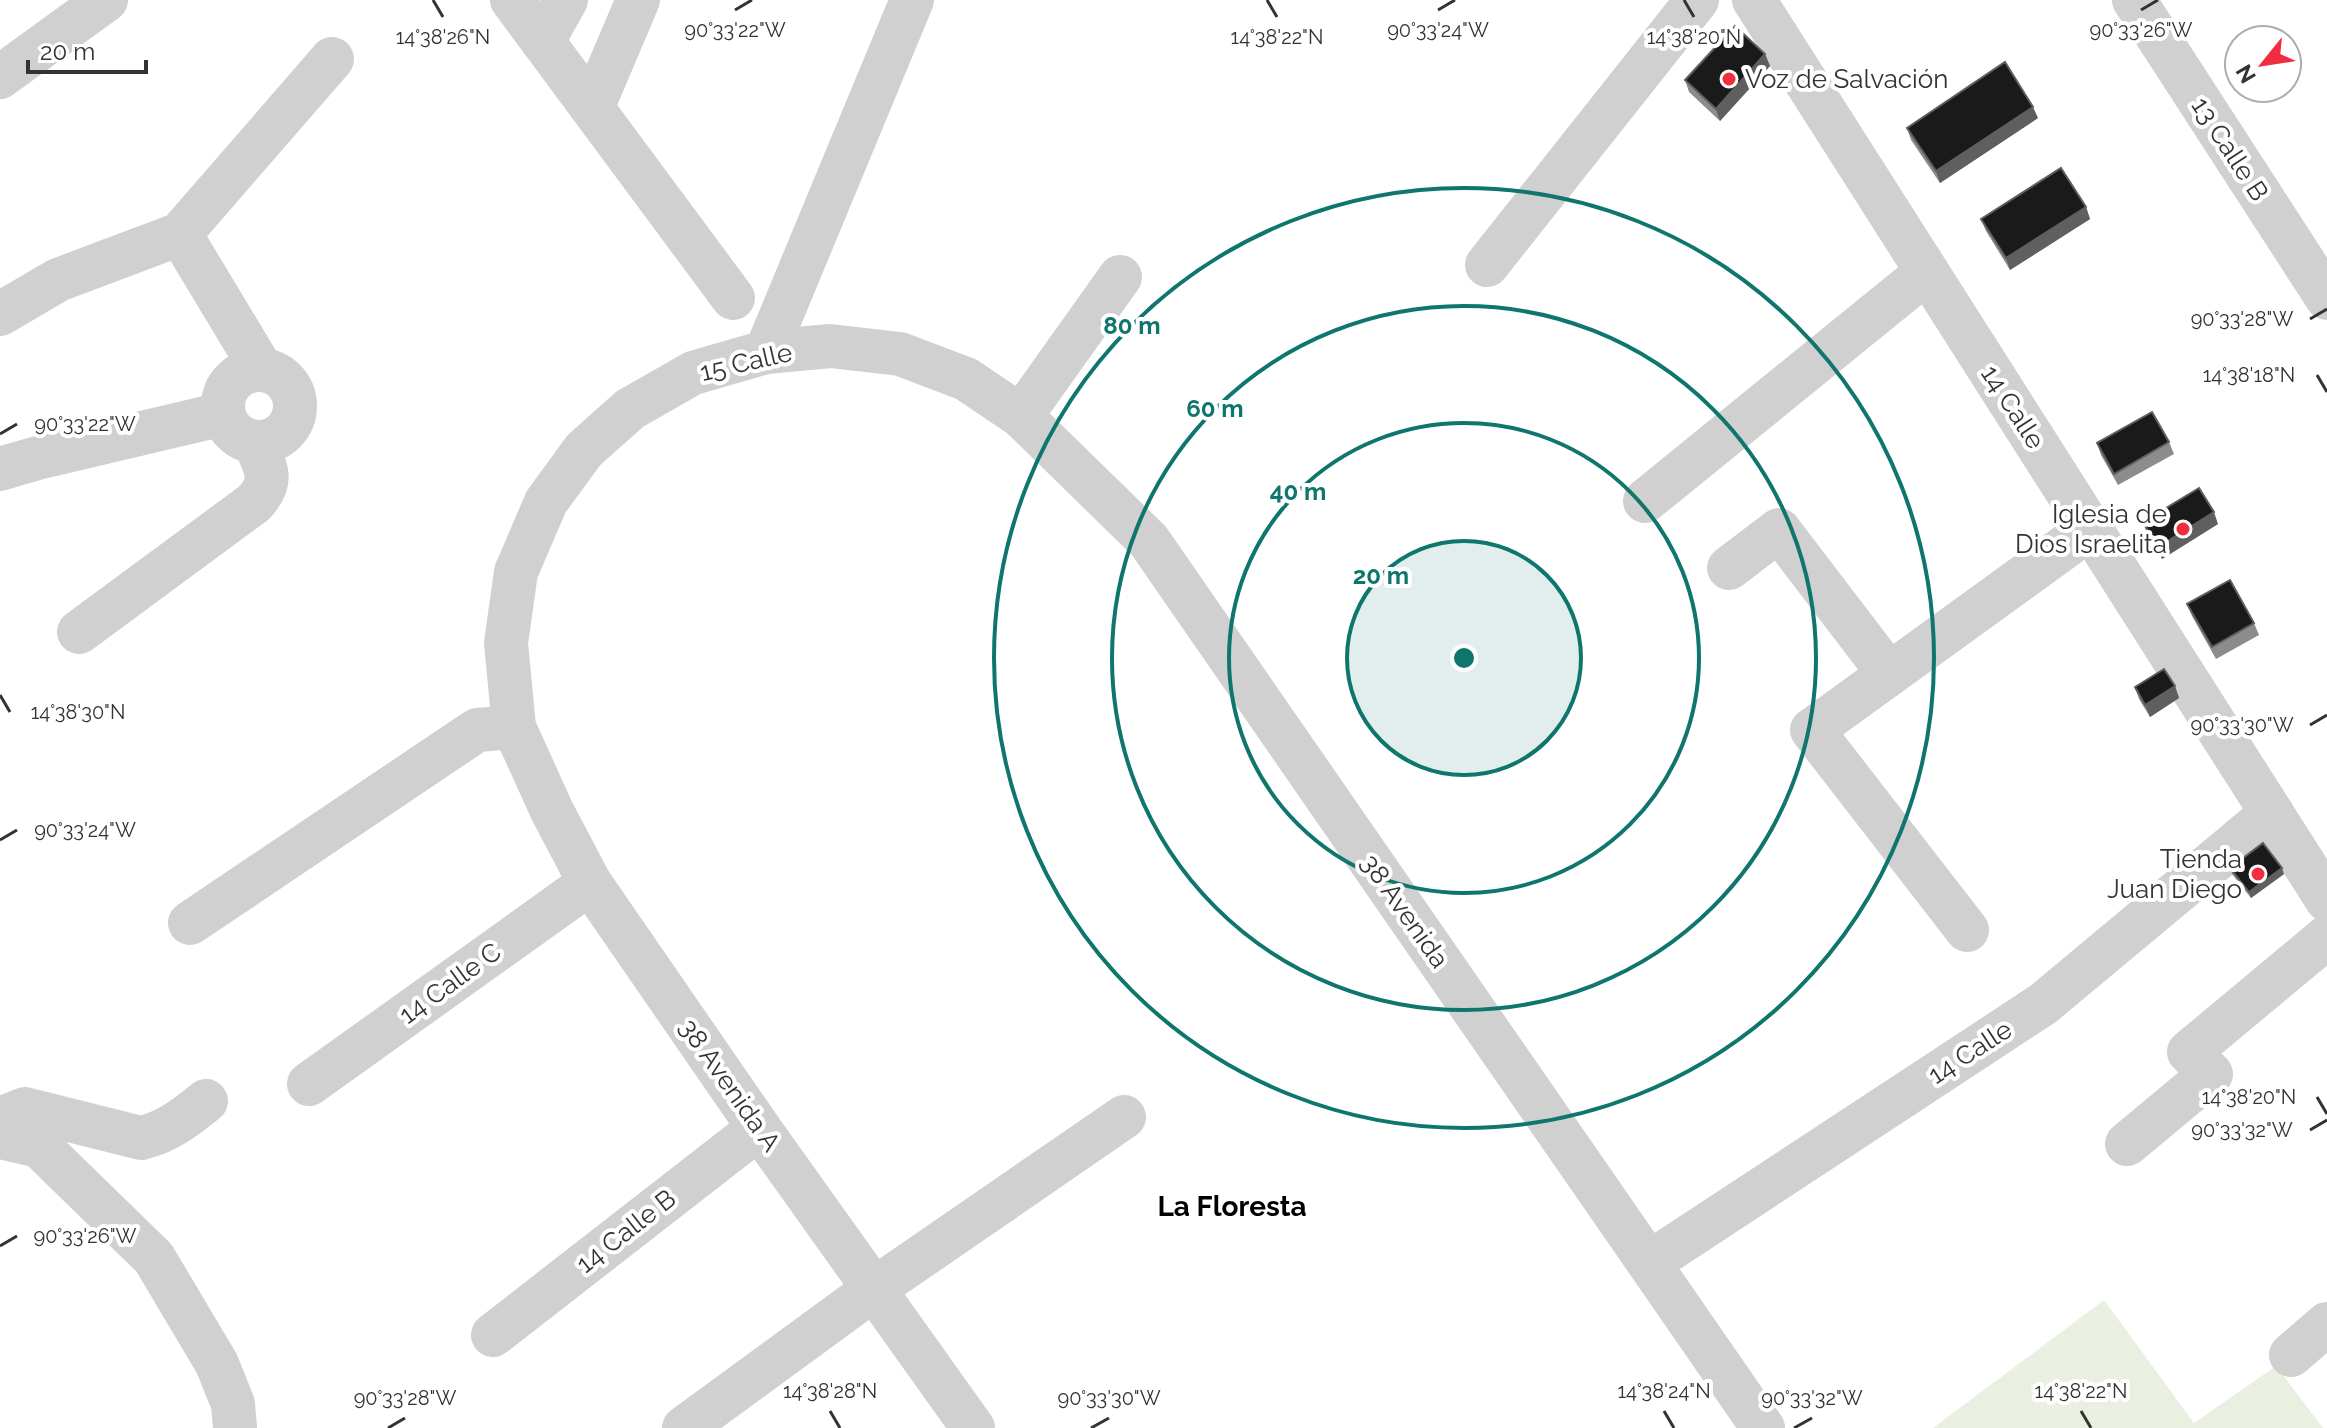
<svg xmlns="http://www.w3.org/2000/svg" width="2327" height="1428" viewBox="0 0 2327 1428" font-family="Raleway,sans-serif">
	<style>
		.green { fill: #e9f0e1 }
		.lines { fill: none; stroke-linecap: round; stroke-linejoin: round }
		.minor { stroke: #d0d0d0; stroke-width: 44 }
		.wall { fill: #8c8c8c }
		.shaded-wall { fill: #5f5f5f }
		.building { fill: #1a1a1a; stroke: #5f5f5f; stroke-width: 2 }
		.ticks { fill: none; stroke: #333; stroke-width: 3 }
		.ring { fill: none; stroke: #0f766e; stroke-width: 4 }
		.poi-dot { fill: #f02e3f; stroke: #fff; stroke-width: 3 }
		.labels { text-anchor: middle; stroke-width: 8; stroke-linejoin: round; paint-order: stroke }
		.poi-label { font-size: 26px; fill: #333; stroke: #fff; text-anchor: end }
		.street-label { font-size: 26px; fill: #333; stroke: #fff }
		.neighbourhood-label { font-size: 28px; font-weight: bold; fill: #000; stroke: #fff }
		.ticks-label { font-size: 20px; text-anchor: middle; fill: #333; stroke: #fff; stroke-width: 8; stroke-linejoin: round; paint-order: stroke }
		.centre { fill: #0f766e; stroke: #fff; stroke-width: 4 }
		.ring-label { font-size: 24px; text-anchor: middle; font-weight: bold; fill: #0f766e; stroke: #fff; stroke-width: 8; stroke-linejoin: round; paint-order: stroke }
	</style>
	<rect width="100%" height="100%" fill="#fff"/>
	<path class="green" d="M 2104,1300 L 2194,1423 L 2276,1366 L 2323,1428 L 1933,1428 Z"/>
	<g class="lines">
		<g class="minor">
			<path d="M 512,0 L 733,298"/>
			<path d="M 1754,0 L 2327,900"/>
			<path d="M 2134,0 L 2327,298"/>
			<path d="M 543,41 L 566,0"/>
			<path d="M 0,77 L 106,0"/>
			<path d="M 593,106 L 638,0"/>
			<path d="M 180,234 L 262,370"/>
			<path d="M 1487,265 L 1697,0"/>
			<path d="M 0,314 L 58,280 L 180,234 L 332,59"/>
			<path d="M 766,352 L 912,0"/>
			<circle cx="259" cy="406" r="36"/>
			<path d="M 1021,416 L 1120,277"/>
			<path d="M 0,469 L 41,457 L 223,414"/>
			<path d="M 1645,501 L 1927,272"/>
			<path d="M 1729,568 L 1779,530 L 1889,674"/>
			<path d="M 79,632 L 254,503 C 275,480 266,469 255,443"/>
			<path d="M 190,923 L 477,730 L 514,727"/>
			<path d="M 1967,930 L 1812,730 L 2091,528"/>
			<path d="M 309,1084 L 590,883"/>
			<path d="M 0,1119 L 25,1109 L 141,1138 C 167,1132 185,1118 206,1101"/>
			<path d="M 0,1137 L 39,1146 L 154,1258 L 217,1364 L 233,1404 L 235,1428"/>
			<path d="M 2127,1144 L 2211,1074 L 2189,1052 L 2327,937"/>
			<path d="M 1649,1263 L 2043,1004 L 2272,813"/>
			<path d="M 493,1335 L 759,1128"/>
			<path d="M 2291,1355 L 2327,1324"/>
			<path d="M 684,1428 L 874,1289 L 1124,1117"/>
			<path d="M 973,1428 L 759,1128 L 590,883 L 552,811 L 514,727 L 506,643 L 516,572 L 546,502 L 584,450 L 630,409 L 693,373 L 766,352 L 830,346 L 900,354 L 966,379 L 1021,416 L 1149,541 L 1763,1428"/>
		</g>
	</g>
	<g class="wall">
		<path d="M 1765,54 L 1770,66 L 1720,121 L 1689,92 L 1685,80 Z"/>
		<path d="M 2038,118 L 1940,183 L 1911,140 L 1907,128 Z"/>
		<path d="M 2086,207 L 2090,219 L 2010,270 L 1986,231 L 1981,219 Z"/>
		<path d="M 2169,442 L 2174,454 L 2118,485 L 2101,455 L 2097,443 Z"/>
		<path d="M 2143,522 L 2218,524 L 2162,559 L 2147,534 Z"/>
		<path d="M 2187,604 L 2254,623 L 2259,635 L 2216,659 L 2192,616 Z"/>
		<path d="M 2175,686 L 2179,698 L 2150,717 L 2139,699 L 2135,687 Z"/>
		<path d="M 2230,868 L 2284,874 L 2251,898 L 2232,874 Z"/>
	</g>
	<g class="shaded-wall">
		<path d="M 1765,54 L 1770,66 L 1720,121 L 1716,109 Z"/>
		<path d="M 2033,107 L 2038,118 L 1940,183 L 1936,171 Z"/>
		<path d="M 2086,207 L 2090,219 L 2010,270 L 2006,258 Z"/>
		<path d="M 2214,512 L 2218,524 L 2162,559 L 2158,547 Z"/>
		<path d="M 2175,686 L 2179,698 L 2150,717 L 2145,705 Z"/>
		<path d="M 2282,868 L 2284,874 L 2251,898 L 2249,892 Z"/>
	</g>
	<g class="building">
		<path d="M 1735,26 L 1765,54 L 1716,109 L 1685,80 Z"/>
		<path d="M 2005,62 L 2033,107 L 1936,171 L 1907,128 Z"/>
		<path d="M 2061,168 L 2086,207 L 2006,258 L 1981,219 Z"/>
		<path d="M 2152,412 L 2169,442 L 2114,474 L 2097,443 Z"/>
		<path d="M 2199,488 L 2214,512 L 2158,547 L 2143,522 Z"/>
		<path d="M 2230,580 L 2254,623 L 2212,647 L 2187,604 Z"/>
		<path d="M 2164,669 L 2175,686 L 2145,705 L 2135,687 Z"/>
		<path d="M 2263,843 L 2282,868 L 2249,892 L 2230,868 Z"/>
	</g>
	<path class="ticks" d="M 433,0 L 443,17M 1267,0 L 1277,17M 1684,0 L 1694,17M 735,10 L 752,0M 1438,10 L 1455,0M 2141,10 L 2158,0M 2310,319 L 2327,309M 2317,375 L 2327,392M 0,434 L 17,424M 0,695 L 10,712M 2310,725 L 2327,715M 0,840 L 17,830M 2317,1097 L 2327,1114M 2310,1130 L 2327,1120M 0,1246 L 17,1236M 830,1411 L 840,1428M 1664,1411 L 1674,1428M 2081,1411 L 2091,1428M 388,1428 L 405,1418M 1091,1428 L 1109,1418M 1794,1428 L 1812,1418"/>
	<circle cx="1464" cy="658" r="117" fill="#0f766e" fill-opacity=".12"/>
	<g class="ring">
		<circle cx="1464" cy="658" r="117"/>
		<circle cx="1464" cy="658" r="235"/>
		<circle cx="1464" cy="658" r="352"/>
		<circle cx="1464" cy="658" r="470"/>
	</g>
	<g class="poi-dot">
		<circle cx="1729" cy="79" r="8"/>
		<circle cx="2183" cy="529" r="8"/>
		<circle cx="2258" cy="874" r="8"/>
	</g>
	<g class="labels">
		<g class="poi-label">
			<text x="1745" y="88" text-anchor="start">Voz de Salvación</text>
			<text x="2167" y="523">Iglesia de<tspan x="2167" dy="30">Dios Israelita</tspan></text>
			<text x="2242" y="868">Tienda<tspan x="2242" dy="30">Juan Diego</tspan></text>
		</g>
		<g class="street-label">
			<text transform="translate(2230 149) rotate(57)" y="9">13 Calle B</text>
			<text transform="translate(746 362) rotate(-13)" y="9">15 Calle</text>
			<text transform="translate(2013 407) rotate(57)" y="9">14 Calle</text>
			<text transform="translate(1405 911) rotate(55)" y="9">38 Avenida</text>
			<text transform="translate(450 983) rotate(-36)" y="9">14 Calle C</text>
			<text transform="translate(1970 1052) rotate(-33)" y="9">14 Calle</text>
			<text transform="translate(730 1085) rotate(55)" y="9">38 Avenida A</text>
			<text transform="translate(626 1231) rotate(-38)" y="9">14 Calle B</text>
		</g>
		<g class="neighbourhood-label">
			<text x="1232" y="1216">La Floresta</text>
		</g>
	</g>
	<g class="ticks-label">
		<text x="735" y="37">90°33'22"W</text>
		<text x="1438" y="37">90°33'24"W</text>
		<text x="2141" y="37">90°33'26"W</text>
		<text x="1277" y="44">14°38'22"N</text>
		<text x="1694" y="44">14°38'20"N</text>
		<text x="443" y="44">14°38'26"N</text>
		<text x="2242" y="326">90°33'28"W</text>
		<text x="2249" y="382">14°38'18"N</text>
		<text x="85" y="431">90°33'22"W</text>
		<text x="78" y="719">14°38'30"N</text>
		<text x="2242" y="732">90°33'30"W</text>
		<text x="85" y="837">90°33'24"W</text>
		<text x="2249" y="1104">14°38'20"N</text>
		<text x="2242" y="1137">90°33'32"W</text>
		<text x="85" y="1243">90°33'26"W</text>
		<text x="830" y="1398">14°38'28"N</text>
		<text x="1664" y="1398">14°38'24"N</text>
		<text x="2081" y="1398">14°38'22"N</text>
		<text x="405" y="1405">90°33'28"W</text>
		<text x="1109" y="1405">90°33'30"W</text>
		<text x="1812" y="1405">90°33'32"W</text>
	</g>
	<circle cx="1464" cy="658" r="12" class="centre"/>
	<g class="ring-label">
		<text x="1132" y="334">80 m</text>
		<text x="1215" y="417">60 m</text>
		<text x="1298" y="500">40 m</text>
		<text x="1381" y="584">20 m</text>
	</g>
	<g transform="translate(2263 64) rotate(240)"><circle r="38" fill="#ffffff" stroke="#adadad" stroke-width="2"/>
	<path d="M0-6L14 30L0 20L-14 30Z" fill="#f02e3f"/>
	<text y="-12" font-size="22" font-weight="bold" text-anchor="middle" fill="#333333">N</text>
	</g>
	<path d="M28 60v12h118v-12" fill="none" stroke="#333333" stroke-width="4"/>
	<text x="40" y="60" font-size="24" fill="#333333" stroke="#ffffff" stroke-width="6" paint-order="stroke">20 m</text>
</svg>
